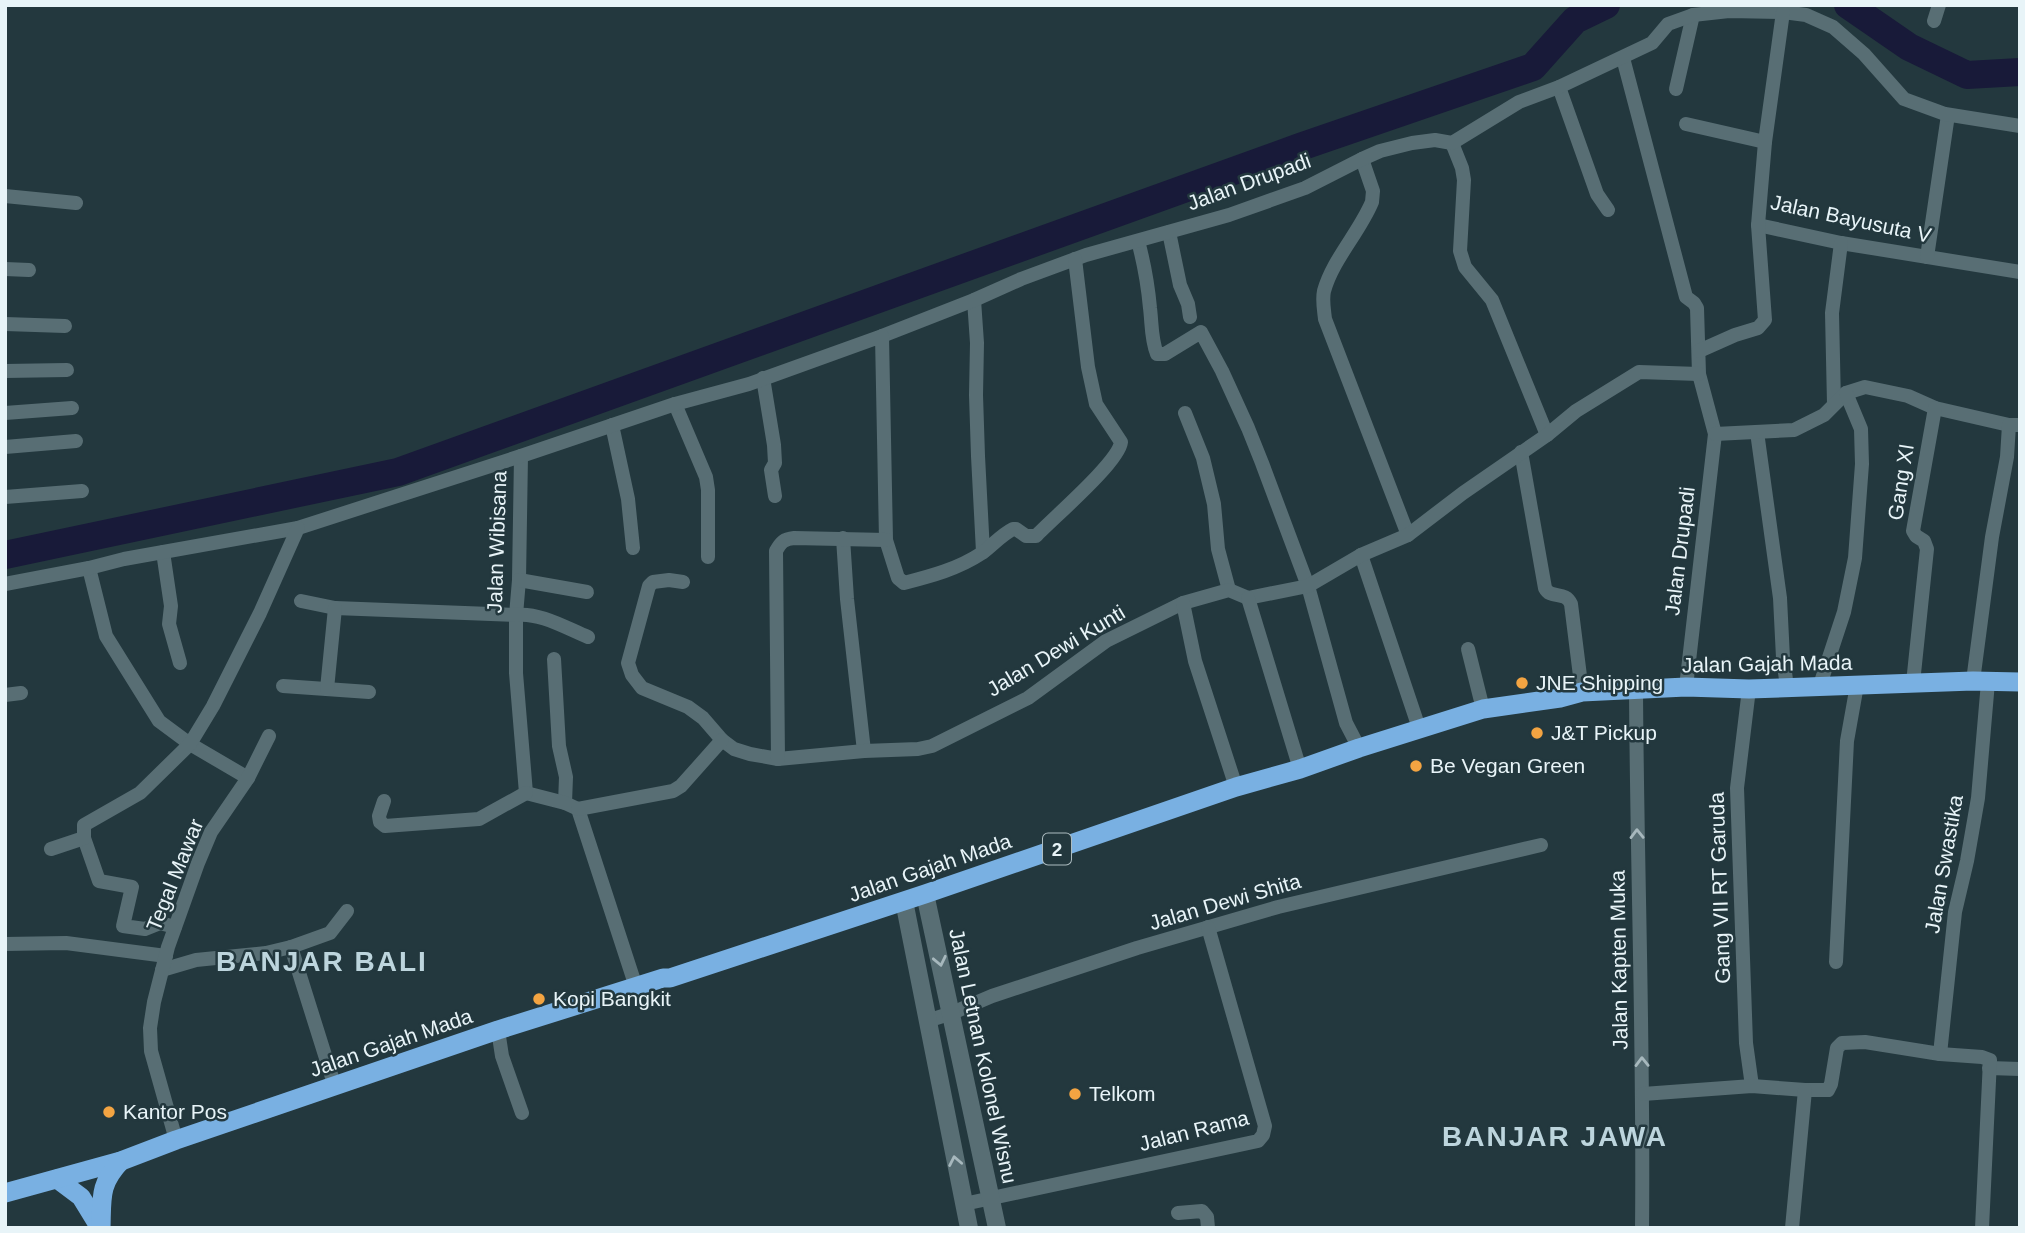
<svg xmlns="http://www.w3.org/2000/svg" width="2025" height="1233" viewBox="0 0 2025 1233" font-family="Helvetica,sans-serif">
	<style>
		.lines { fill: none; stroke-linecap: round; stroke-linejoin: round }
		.river { stroke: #181a39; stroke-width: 28 }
		.minor { stroke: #586e74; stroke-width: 14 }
		.tertiary { stroke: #586e74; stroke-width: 18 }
		.trunk { stroke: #79b0e2; stroke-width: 19 }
		.oneway { stroke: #a7b8bd }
		.poi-dot { fill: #f3a442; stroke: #23383e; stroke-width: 2.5 }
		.labels { text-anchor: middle; stroke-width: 5; stroke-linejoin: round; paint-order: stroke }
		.shield { fill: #23383e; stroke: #adbcc0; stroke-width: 2 }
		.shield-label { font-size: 19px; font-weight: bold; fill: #e8f4f8 }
		.street-label { font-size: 21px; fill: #e8f4f8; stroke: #23383e }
		.poi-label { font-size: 21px; fill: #e8f4f8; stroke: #23383e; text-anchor: start }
		.district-label { font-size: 28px; font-weight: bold; letter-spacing: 2px; fill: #bdd5dd; stroke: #23383e }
	</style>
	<rect width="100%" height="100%" fill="#23383e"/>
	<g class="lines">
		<g class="river">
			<path d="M 1848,5 L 1909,47 L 1967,75 L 2020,72"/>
			<path d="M 5,555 L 398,472 L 1300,147 L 1533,67 L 1575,20 L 1606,5"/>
		</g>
		<g class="minor">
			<path d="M 1934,21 L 1939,5"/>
			<path d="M 1623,58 L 1686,297 L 1694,303 L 1697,308 L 1699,374 L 1715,434 L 1686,687"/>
			<path d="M 1559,87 L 1597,194 L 1608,210"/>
			<path d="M 1676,89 L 1693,15"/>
			<path d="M 1686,124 L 1765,142"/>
			<path d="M 1452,143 L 1462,168 L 1464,180 L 1460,251 L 1465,267 L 1492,300 L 1547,435"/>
			<path d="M 1362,159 L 1373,191 L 1372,202 C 1359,233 1333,259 1324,291 C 1322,300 1324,310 1325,319 L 1408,535"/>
			<path d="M 5,196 L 76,203"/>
			<path d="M 1758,225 L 1841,243 L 2020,272"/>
			<path d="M 1169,232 L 1180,285 L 1188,304 L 1190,317"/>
			<path d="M 1138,241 C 1144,263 1148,286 1150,308 C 1152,324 1151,339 1157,354 L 1165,354 L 1201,332 L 1222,371 L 1248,428 L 1262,463 L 1308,586 L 1346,723 L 1359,748"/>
			<path d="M 1927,257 L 1948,115"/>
			<path d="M 5,269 L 29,270"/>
			<path d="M 974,300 L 977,343 L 976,395 L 978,456 L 983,552"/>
			<path d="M 5,324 L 65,326"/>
			<path d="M 882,336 L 974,300 L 1021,279 L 1086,255 L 1229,215 L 1305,188 L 1362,159 L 1380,151 L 1412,143 L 1435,140 L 1452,143 L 1519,102 L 1559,87 L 1652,43 L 1668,24 L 1693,15 L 1729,11 L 1783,12 L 1806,15 L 1833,27 L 1864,54 L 1904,99 L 1945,114 L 2020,126"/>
			<path d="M 1699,351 L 1735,335 L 1758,328 L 1765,320 L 1758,225 L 1765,142 L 1783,12"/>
			<path d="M 5,371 L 67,370"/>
			<path d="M 763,378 L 774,445 L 775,463 L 771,470 L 775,496"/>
			<path d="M 675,404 L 706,477 L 708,490 L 708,557"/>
			<path d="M 1834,404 L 1832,313 L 1841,243"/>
			<path d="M 5,413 L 72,408"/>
			<path d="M 1185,413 L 1203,458 L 1214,504 L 1218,549 L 1229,590"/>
			<path d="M 612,425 L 628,499 L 633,548"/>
			<path d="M 1757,432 L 1780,598 L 1783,658 L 1787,687"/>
			<path d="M 1715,434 L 1794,430 L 1824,415 L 1846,393 L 1865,387 L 1908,396 L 1935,408 L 2009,425 L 2020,425"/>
			<path d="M 5,447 L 76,441"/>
			<path d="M 1521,452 L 1545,588 C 1551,600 1565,590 1571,604 L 1582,692"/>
			<path d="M 521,456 L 519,580 L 516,615 L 516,673 L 526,793"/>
			<path d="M 5,497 L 82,491"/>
			<path d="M 843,538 L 847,599 L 864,751"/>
			<path d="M 163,552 L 171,606 L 169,624 L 180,663"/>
			<path d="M 1361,555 L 1419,728"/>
			<path d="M 89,568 L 106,636 L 159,721 L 190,744 L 248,778"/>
			<path d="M 519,580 L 587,592"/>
			<path d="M 683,582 L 669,580 L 653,582 L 649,586 L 628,663 L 632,675 L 642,688 L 688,707 L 703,718 L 722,740 L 734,749 L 750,754 L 778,759 L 864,751 L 918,749 L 932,746 L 1028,698 L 1106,641 L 1183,603 L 1229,590 L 1248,598 L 1308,586 L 1361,555 L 1408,535 L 1463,493 L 1547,435 L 1576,411 L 1639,372 L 1699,374"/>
			<path d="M 5,584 L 89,568 L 124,559 L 298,528 L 521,456 L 675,404 L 749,384 L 882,336 L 886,540 L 898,578 L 904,583 C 931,576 958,569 982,553 C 992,546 1001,535 1013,529 L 1016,529 L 1026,536 L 1036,536 C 1053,518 1119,462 1121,442 L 1096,404 L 1088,367 L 1075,259"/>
			<path d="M 1248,598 L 1300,769"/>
			<path d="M 301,601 L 335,608 L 516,615 C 539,612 566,628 588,637"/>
			<path d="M 1183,603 L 1195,661 L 1236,787"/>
			<path d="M 1468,649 L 1483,709"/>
			<path d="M 554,659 L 559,746 L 566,777 L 565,803"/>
			<path d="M 1973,681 L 1992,537 L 2007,457 L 2009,425"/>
			<path d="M 1913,683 L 1927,549 L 1924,541 L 1916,536 L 1913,531 L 1935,408"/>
			<path d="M 1820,685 L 1844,612 L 1855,558 L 1862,464 L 1861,429 L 1846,393"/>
			<path d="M 283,686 L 369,692"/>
			<path d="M 327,689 L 335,608"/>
			<path d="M 1749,689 L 1737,788 L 1746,1043 L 1752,1086"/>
			<path d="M 1636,690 C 1637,870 1644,1049 1642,1228"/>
			<path d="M 5,695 L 21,693"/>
			<path d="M 778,759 L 776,551 C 781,542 784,539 794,538 L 886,540"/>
			<path d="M 526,793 L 565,803 L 578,809 L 636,987"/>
			<path d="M 384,801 L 379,816 L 380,822 L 385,826 L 479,819 L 526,793"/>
			<path d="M 578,809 L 673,791 L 681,786 L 722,740"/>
			<path d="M 84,838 L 99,881 L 132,887 L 123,926 L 145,929 L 160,923 L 175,927"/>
			<path d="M 51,849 L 84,838 L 84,825 L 140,793 L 190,744 L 213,706 L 260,613 L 298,528"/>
			<path d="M 5,944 L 66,943 L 166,956"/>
			<path d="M 291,947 L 335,1087"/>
			<path d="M 1836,962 L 1847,741 L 1857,685"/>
			<path d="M 162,970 L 196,960 L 266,953 L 291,947 L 330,933 L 347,911"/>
			<path d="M 927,1021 L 952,1013 L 992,996 L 1137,948 L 1278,907 L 1541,845"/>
			<path d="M 498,1030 L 502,1056 L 522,1113"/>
			<path d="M 1940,1054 L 1955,912 L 1967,861 L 1978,798 L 1988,682"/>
			<path d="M 1989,1068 L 2020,1069"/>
			<path d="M 1643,1094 L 1752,1086 L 1805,1090 L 1828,1090 L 1831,1084 L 1837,1048 L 1842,1043 L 1865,1042 L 1940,1054 L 1982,1057 L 1990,1060 L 1982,1228"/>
			<path d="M 176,1140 L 151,1051 L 150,1028 L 154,1002 L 168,947 L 198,863 L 211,832 L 248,778 L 269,736"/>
			<path d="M 964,1204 L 1258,1141 L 1263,1135 L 1265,1126 L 1208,927"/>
			<path d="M 1178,1213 L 1202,1211 L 1207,1217 L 1208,1228"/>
			<path d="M 1792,1228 L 1805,1090"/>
		</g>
		<g class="tertiary">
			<path d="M 925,894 L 997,1228"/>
			<path d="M 904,901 L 969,1228"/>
		</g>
		<g class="trunk">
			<path d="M 57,1179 L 81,1197 L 100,1228"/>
			<path d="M 5,1193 L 121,1161 L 176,1140 L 498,1030 L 663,978 L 670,978 L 925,894 L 1236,787 L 1300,769 L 1359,748 L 1483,709 L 1560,698 L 1582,692 L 1686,687 L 1749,689 L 1973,681 L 2020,682"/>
			<path d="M 101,1228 C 102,1198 99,1184 121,1161"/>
		</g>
	</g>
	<defs><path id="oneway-chevron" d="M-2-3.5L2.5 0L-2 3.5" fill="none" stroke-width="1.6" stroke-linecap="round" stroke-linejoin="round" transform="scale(1.75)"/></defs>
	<g class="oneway">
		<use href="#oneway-chevron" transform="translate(1637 834) rotate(-91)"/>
		<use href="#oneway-chevron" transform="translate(940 961) rotate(78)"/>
		<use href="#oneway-chevron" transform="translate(1642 1062) rotate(-91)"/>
		<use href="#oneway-chevron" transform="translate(955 1161) rotate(-101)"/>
	</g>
	<g class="poi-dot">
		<circle cx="1522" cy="683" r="7"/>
		<circle cx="1537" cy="733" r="7"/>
		<circle cx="1416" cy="766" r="7"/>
		<circle cx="539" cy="999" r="7"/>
		<circle cx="1075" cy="1094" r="7"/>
		<circle cx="109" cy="1112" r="7"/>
	</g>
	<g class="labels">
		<rect class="shield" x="1043" y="833.5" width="28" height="31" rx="5"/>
		<g class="shield-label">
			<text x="1057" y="856">2</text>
		</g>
		<g class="street-label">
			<text transform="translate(1249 182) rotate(-20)" y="7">Jalan Drupadi</text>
			<text transform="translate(1851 219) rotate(12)" y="7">Jalan Bayusuta V</text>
			<text transform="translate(1901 482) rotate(-81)" y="7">Gang XI</text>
			<text transform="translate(497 542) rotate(-88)" y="7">Jalan Wibisana</text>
			<text transform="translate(1680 551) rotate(-83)" y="7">Jalan Drupadi</text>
			<text transform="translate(1056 651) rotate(-31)" y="7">Jalan Dewi Kunti</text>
			<text transform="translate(1767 664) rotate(-1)" y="7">Jalan Gajah Mada</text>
			<text transform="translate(1944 864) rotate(-80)" y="7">Jalan Swastika</text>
			<text transform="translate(930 868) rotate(-19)" y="7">Jalan Gajah Mada</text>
			<text transform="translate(175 875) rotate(-68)" y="7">Tegal Mawar</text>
			<text transform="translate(1720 888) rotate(-92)" y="7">Gang VII RT Garuda</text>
			<text transform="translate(1225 902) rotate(-16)" y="7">Jalan Dewi Shita</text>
			<text transform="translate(1619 960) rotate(-91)" y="7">Jalan Kapten Muka</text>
			<text transform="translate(391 1043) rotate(-19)" y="7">Jalan Gajah Mada</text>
			<text transform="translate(983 1056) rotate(78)" y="7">Jalan Letnan Kolonel Wisnu</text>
			<text transform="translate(1194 1131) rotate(-14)" y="7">Jalan Rama</text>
		</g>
		<g class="poi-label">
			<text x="1536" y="690">JNE Shipping</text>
			<text x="1551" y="740">J&amp;T Pickup</text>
			<text x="1430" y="773">Be Vegan Green</text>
			<text x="553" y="1006">Kopi Bangkit</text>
			<text x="1089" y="1101">Telkom</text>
			<text x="123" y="1119">Kantor Pos</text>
		</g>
		<g class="district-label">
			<text x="322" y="971">BANJAR BALI</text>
			<text x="1555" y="1146">BANJAR JAWA</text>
		</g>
	</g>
	<rect width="2025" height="1233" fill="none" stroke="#e8f4f8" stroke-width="14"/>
</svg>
